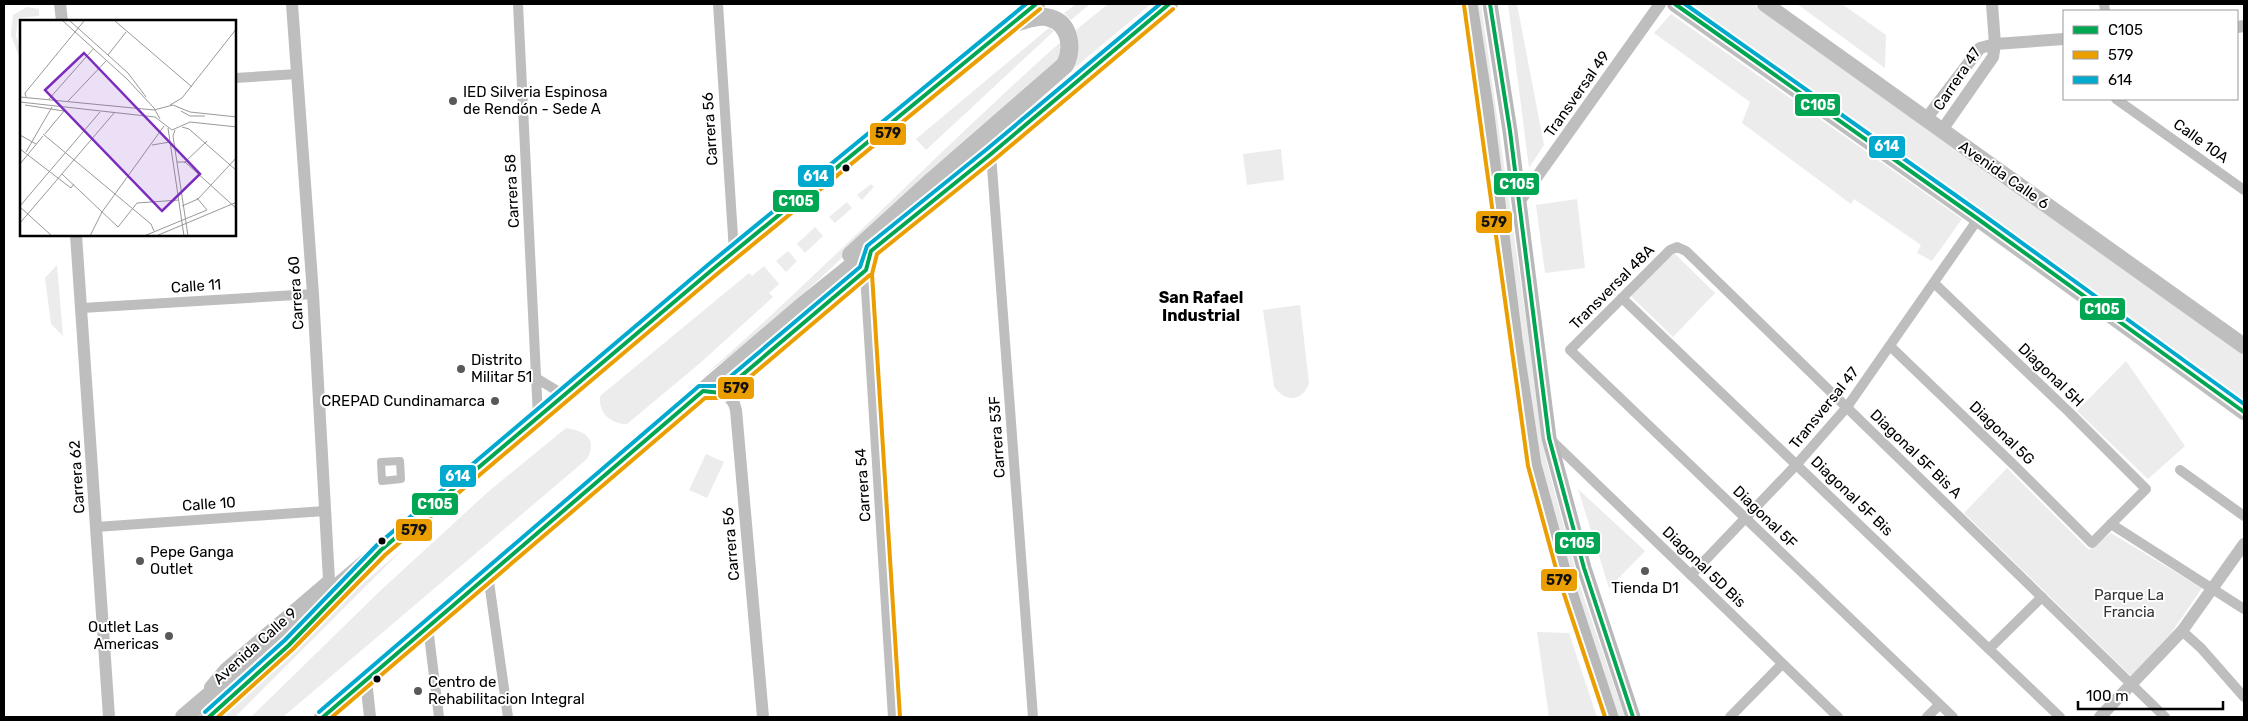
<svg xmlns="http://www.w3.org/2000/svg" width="2248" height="721" viewBox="0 0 2248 721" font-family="Rubik,sans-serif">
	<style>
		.green { fill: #ececec }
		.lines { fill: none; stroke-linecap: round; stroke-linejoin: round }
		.pedestrian { stroke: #bebebe; stroke-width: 8 }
		.minor { stroke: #bebebe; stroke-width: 10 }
		.tertiary { stroke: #bebebe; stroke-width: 12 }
		.secondary { stroke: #b8b8b8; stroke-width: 15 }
		.primary { stroke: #bebebe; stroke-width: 16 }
		.trunk { stroke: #bebebe; stroke-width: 18 }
		.bus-1-casing { stroke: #fff; stroke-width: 8 }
		.bus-2-casing { stroke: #fff; stroke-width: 8 }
		.bus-3-casing { stroke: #fff; stroke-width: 8 }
		.bus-1 { stroke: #00a651; stroke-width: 4 }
		.bus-2 { stroke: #eb9e00; stroke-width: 4 }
		.bus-3 { stroke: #00a9ce; stroke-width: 4 }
		.poi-dot { fill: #595959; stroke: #fff; stroke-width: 2 }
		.bus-dot { fill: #000; stroke: #fff; stroke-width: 2 }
		.labels { text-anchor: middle; stroke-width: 4; stroke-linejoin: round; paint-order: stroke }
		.street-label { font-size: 15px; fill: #000; stroke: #fff }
		.poi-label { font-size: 15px; fill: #000; stroke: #fff; text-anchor: start }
		.park-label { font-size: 15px; fill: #333; stroke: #fff }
		.neighbourhood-label { font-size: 16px; font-weight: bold; fill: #000; stroke: #fff }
		.inset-road { fill: none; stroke: #999; stroke-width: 1 }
		.view { fill: #7b2cbf; fill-opacity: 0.15; stroke: #7b2cbf; stroke-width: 2.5 }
		.inset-edge { fill: none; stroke: #000; stroke-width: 2.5 }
		.line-badge { stroke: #fff; stroke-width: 2 }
		.badge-label { font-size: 14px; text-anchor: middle; font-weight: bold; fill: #fff }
		.pale-badge-label { font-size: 14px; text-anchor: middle; font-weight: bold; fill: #111 }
	</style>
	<rect width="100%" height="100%" fill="#fff"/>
	<g class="green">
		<path d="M 1076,4 L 1090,4 L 1071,20 L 1064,13 Z"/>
		<path d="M 1108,4 L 1151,4 L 1073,69 L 1078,47 L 1076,30 Z"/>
		<path d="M 1474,4 L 1481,4 L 1546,459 L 1579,583 L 1625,717 L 1617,717 L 1586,627 L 1538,460 Z"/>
		<path d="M 1508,4 L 1517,4 L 1544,145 L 1529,168 Z"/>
		<path d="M 1688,4 L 1754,4 L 2244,352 L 2244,403 Z"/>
		<path d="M 1797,4 L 1842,4 L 1886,35 L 1885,68 Z"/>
		<path d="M 27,7 L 39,9 L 39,16 L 18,18 L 16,36 L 21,50 L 21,62 L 11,35 L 13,15 Z"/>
		<path d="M 1671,14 L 1962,219 L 1932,261 L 1917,253 L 1921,245 L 1854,199 L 1851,204 L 1742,123 L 1750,102 L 1654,33 Z"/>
		<path d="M 1049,28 L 1054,31 L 926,150 L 916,139 Z"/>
		<path d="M 1064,39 L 1061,58 C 1005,109 948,159 893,210 C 831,267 773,327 705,375 C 828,267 941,148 1064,39 Z"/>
		<path d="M 1281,149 L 1284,180 L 1247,185 L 1243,154 Z"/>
		<path d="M 871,184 L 874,187 L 862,200 L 857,195 Z"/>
		<path d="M 1577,199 L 1585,268 L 1545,273 L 1536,205 Z"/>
		<path d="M 847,202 L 852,208 L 835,223 L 829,217 Z"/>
		<path d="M 815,227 L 823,236 L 805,253 L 797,244 Z"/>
		<path d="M 788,251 L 797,261 L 786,272 L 776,261 Z"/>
		<path d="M 1673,252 L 1715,293 L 1673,337 L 1631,296 Z"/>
		<path d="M 57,265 L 63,336 L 51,324 L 45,278 Z"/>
		<path d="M 764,266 L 779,284 L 769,293 L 773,297 L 699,364 L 627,424 C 611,424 598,413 600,396 L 749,273 L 752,276 Z"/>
		<path d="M 1300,305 L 1309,383 C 1303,402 1284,403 1274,386 L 1263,310 Z"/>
		<path d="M 2126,361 L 2185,446 L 2148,479 L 2077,411 Z"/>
		<path d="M 566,428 C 585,431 598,439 587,459 L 283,717 L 251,717 L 380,591 L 489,491 Z"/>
		<path d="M 706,454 L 724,462 L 707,498 L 689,490 Z"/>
		<path d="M 2007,468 L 2089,550 L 2111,533 L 2202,588 L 2172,632 L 2131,676 L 1964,513 Z"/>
		<path d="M 1578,489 L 1645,551 L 1609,588 Z"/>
		<path d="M 406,546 L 235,717 L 222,717 L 320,621 Z"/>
		<path d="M 1537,632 L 1569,633 L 1597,717 L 1549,717 Z"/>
	</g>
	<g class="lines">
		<path class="pedestrian" d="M 400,461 L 401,479 L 382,481 L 381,462 Z"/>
		<g class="minor">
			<path d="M 518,4 L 538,417"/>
			<path d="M 718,4 L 734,252"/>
			<path d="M 2104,4 L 2105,11"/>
			<path d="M 235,78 L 297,74"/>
			<path d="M 2116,99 L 2244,190"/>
			<path d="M 991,154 L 1033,717"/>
			<path d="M 1622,298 L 2060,717"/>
			<path d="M 82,308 L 313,294"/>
			<path d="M 1890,346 L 2015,466 L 2092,543 L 2146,489 L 2069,412 L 1934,283"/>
			<path d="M 536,378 L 564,395"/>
			<path d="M 1550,439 L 1838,717"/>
			<path d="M 2180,470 L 2244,516"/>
			<path d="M 2111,524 L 2244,609"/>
			<path d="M 96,527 L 325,511"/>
			<path d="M 488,575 L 508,717"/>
			<path d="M 1691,575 L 1797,464 L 1847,407 L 1978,219"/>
			<path d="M 428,627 L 439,717"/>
			<path d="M 2182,631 L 2201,648 L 2244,697"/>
			<path d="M 1989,649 L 2042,597"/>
			<path d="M 1730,717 L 1782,664"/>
			<path d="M 1927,717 L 1939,705"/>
			<path d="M 1953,717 L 1570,350 L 1670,250 L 1677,247 L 1686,251 L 2165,717"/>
		</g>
		<g class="tertiary">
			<path d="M 60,4 L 62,21"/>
			<path d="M 2237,27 L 2244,26"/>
			<path d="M 1926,119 L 1980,48 L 1995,44 L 2064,39"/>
			<path d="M 1942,130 L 1993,57 L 1995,44 L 1992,4"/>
			<path d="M 1519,202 L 1660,4"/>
			<path d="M 76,235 L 109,717"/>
			<path d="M 871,251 L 866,274 L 894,717"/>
			<path d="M 703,391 C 717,392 733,393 736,410 L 763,717"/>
			<path d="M 721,393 L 866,270"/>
			<path d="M 366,680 L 370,717"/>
			<path d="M 210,687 L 225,669 L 329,580 L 313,294 L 292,4"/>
			<path d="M 2100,717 L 2182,631 L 2244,544"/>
		</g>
		<g class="secondary">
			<path d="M 1470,4 L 1486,107 L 1515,339 L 1534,465 L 1564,574 L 1611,717"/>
			<path d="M 1490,4 L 1510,131 L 1549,438 L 1584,568 L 1633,717"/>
		</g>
		<g class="primary">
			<path d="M 1675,4 L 1978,219 L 2244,412"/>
			<path d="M 1765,4 L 2244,346"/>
		</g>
		<g class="trunk">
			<path d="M 851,255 L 933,180 L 1065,65 C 1073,49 1071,24 1050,18 C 1039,14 1026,20 1015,23"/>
			<path d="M 184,717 L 713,269 L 1036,4"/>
			<path d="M 209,717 L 311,622"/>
			<path d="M 323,717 L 800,308 L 991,154 L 1169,4"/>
		</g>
		<defs>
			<g id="bus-1">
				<path d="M 1490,4 L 1510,131 L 1549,438 L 1584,568 L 1633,717"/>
				<path d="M 1675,4 L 1978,219 L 2244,412"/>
				<path d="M 209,717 L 289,645 L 381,550 L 713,269 L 1036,4"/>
				<path d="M 323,717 L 703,391 L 721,393 L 866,270 L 871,251 L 991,154 L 1169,4"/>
			</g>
			<g id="bus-2">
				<path d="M 1464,5 L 1528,466 L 1558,576 L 1605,717"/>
				<path d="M 218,717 L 293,649 L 385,555 L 717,274 L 1040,9"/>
				<path d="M 332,717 L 705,398 L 725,398 L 870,275"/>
				<path d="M 900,717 L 872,274 L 877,254 L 995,159 L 1173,9"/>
			</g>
			<g id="bus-3">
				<path d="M 1685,4 L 1982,214 L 2244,404"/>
				<path d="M 205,712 L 285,640 L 377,545 L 709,264 L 1026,4"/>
				<path d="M 319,712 L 699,386 L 719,386 L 860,267 L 867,246 L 987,149 L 1160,4"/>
			</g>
		</defs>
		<use href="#bus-1" class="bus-1-casing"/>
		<use href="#bus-2" class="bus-2-casing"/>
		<use href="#bus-3" class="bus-3-casing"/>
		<use href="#bus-1" class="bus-1"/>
		<use href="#bus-2" class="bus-2"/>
		<use href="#bus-3" class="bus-3"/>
	</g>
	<g class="poi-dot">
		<circle cx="453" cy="101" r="5"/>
		<circle cx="461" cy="369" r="5"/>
		<circle cx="495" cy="401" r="5"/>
		<circle cx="140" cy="561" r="5"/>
		<circle cx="1645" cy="571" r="5"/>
		<circle cx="169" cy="636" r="5"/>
		<circle cx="418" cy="691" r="5"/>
	</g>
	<g class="bus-dot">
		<circle cx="846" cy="168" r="4.5"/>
		<circle cx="382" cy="541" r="4.5"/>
		<circle cx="377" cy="679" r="4.5"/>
	</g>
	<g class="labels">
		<g class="street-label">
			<text transform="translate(1957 79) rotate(-56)" y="5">Carrera 47</text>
			<text transform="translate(1577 94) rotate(-55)" y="5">Transversal 49</text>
			<text transform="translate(710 129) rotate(-94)" y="5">Carrera 56</text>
			<text transform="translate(2201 141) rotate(36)" y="5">Calle 10A</text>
			<text transform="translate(2004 175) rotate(35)" y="5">Avenida Calle 6</text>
			<text transform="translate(512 191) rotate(-93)" y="5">Carrera 58</text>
			<text transform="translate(196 286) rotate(-4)" y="5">Calle 11</text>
			<text transform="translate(1612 287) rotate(-45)" y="5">Transversal 48A</text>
			<text transform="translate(296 293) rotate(-94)" y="5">Carrera 60</text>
			<text transform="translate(2051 375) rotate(44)" y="5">Diagonal 5H</text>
			<text transform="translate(1824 408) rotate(-51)" y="5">Transversal 47</text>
			<text transform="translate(2002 433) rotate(44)" y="5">Diagonal 5G</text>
			<text transform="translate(997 437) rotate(-94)" y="5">Carrera 53F</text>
			<text transform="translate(1916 454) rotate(44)" y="5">Diagonal 5F Bis A</text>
			<text transform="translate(77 477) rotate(-94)" y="5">Carrera 62</text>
			<text transform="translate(863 485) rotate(-94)" y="5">Carrera 54</text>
			<text transform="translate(1852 496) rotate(44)" y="5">Diagonal 5F Bis</text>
			<text transform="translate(209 504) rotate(-4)" y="5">Calle 10</text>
			<text transform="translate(1765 517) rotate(44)" y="5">Diagonal 5F</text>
			<text transform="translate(731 544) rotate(-95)" y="5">Carrera 56</text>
			<text transform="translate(1704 567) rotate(44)" y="5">Diagonal 5D Bis</text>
			<text transform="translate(255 646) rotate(-42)" y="5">Avenida Calle 9</text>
		</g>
		<g class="poi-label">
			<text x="463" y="97">IED Silveria Espinosa<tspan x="463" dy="17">de Rendón - Sede A</tspan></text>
			<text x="471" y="365">Distrito<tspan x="471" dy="17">Militar 51</tspan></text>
			<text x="485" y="406" text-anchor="end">CREPAD Cundinamarca</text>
			<text x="150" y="557">Pepe Ganga<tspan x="150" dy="17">Outlet</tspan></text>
			<text x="1645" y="593" text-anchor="middle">Tienda D1</text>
			<text x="159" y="632" text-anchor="end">Outlet Las<tspan x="159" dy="17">Americas</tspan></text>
			<text x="428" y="687">Centro de<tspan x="428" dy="17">Rehabilitacion Integral</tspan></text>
		</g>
		<g class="park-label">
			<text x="2129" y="600">Parque La<tspan x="2129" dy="17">Francia</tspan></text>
		</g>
		<g class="neighbourhood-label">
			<text x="1201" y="303">San Rafael<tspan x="1201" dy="18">Industrial</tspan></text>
		</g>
	</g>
	<g transform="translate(20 20)">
		<rect width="216" height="216" fill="#fff"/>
		<path class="inset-road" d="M 43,1 L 107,59 L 134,88 L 140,99M 50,1 L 108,53 L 126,77M 95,1 L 172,67M 88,35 L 106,12M 0,77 L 134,90 L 153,85 L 170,92 L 217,97M 6,77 L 5,73 L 64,1M 29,79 L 74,28M 48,81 L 86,41M 0,82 L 135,97 L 152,110 L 170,102 L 217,107M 5,85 L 44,91M 150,85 L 162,78 L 217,8M 161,91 L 170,96 L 185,96M 162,107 L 169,109 L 217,151M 148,108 L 164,216M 155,110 L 153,116 L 168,216M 23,114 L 131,204 L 134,211M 25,114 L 44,91M 0,115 L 16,124M 132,125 L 150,122M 0,129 L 51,168 L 54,164M 6,132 L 32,87M 157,142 L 165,142 L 217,189M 164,143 L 187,121M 0,144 L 23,116M 42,154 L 98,207 L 117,183 L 159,180M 0,186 L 80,92M 162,186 L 178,179 L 217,137M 0,187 L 32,216M 0,203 L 94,93M 70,216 L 82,192 L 144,106M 124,216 L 187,190 L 177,178M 136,216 L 217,182"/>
		<path class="view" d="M 64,33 L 180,154 L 142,191 L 25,70 Z"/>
		<rect width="216" height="216" class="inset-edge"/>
	</g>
	<g class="line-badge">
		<rect x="1794" y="93" width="47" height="24" rx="5" fill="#00a651"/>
		<rect x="869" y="122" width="38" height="24" rx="5" fill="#eb9e00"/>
		<rect x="1868" y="135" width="38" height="24" rx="5" fill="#00a9ce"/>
		<rect x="797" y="164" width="38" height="24" rx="5" fill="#00a9ce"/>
		<rect x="1493" y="172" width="47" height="24" rx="5" fill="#00a651"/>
		<rect x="772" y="189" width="48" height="24" rx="5" fill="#00a651"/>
		<rect x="1475" y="210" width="38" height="24" rx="5" fill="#eb9e00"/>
		<rect x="2079" y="297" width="47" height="24" rx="5" fill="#00a651"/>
		<rect x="717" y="376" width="38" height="24" rx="5" fill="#eb9e00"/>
		<rect x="439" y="464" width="38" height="24" rx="5" fill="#00a9ce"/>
		<rect x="411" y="492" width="48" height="24" rx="5" fill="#00a651"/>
		<rect x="395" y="518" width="38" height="24" rx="5" fill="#eb9e00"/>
		<rect x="1554" y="531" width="47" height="24" rx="5" fill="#00a651"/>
		<rect x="1540" y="568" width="38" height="24" rx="5" fill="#eb9e00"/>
	</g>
	<g class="badge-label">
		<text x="1818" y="110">C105</text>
		<text x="1887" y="151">614</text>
		<text x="816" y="181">614</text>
		<text x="1517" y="189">C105</text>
		<text x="796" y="206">C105</text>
		<text x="2102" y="314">C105</text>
		<text x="458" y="481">614</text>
		<text x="435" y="509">C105</text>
		<text x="1577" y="548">C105</text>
	</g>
	<g class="pale-badge-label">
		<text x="888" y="138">579</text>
		<text x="1494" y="227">579</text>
		<text x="736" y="393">579</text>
		<text x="414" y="535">579</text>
		<text x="1559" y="585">579</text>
	</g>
	<rect width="2248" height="721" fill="none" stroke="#000000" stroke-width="10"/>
	<rect x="2063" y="10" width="175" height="90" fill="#ffffff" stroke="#999999"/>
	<rect x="2073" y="26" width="25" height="8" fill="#00a651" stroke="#999999"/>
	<text x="2108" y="35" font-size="15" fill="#000000">C105</text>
	<rect x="2073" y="51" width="25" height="8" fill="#eb9e00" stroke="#999999"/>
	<text x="2108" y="60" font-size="15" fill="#000000">579</text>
	<rect x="2073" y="76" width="25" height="8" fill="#00a9ce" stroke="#999999"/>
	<text x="2108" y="85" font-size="15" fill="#000000">614</text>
	<path d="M2078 701v8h145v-8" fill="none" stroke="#000000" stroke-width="2.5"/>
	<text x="2086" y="701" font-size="15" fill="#000000" stroke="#ffffff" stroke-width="4" paint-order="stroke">100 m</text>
</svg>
